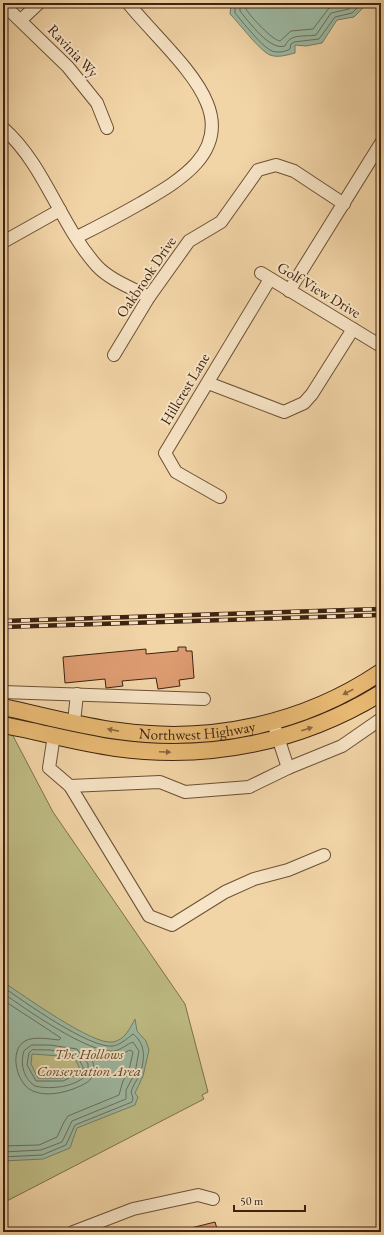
<svg xmlns="http://www.w3.org/2000/svg" width="384" height="1235" viewBox="0 0 384 1235" font-family="'EB Garamond',serif">
	<style>
		.green { fill: #bfbc84; stroke: #7e704a }
		.water { fill: #9cb9a2; stroke: #767d68; fill-rule: evenodd }
		.lines { fill: none; stroke-linecap: round; stroke-linejoin: round }
		.shore { stroke: #6d6e5a; stroke-width: 1 }
		.building { fill: #de9c71; stroke: #3e2311 }
		.minor-casing { stroke: #6b5036; stroke-width: 14 }
		.major-casing { stroke: #3e2311; stroke-width: 18 }
		.minor { stroke: #f7e4c6; stroke-width: 12 }
		.major { stroke: #e9ba74; stroke-width: 16 }
		.rail-casing { stroke: #3e2311; stroke-width: 4.5 }
		.rail { stroke: #f7e4c6; stroke-width: 3; stroke-dasharray: 9; stroke-linecap: butt }
		.oneway { fill: #8b673e }
		.labels { text-anchor: middle; stroke-width: 4; stroke-linejoin: round; paint-order: stroke }
		.street-label { font-size: 15px; fill: #3e2311; stroke: #f7e4c6 }
		.park-label { font-size: 15px; font-style: italic; fill: #5e492e; stroke: #f7e4c6 }
	</style>
	<rect width="100%" height="100%" fill="#f2d5a7"/>
	<filter id="stains"><feTurbulence type="fractalNoise" baseFrequency=".005" numOctaves="4"/><feColorMatrix values="0 0 0 0 .2 0 0 0 0 .09 0 0 0 0 .02 0 0 0 .5 -.17"/></filter>
	<radialGradient id="worn" r=".72"><stop offset=".6" stop-color="#630" stop-opacity="0"/><stop offset="1" stop-color="#630" stop-opacity=".3"/></radialGradient>
	<path class="green" d="M 3,733 L 12,734 L 53,812 L 185,1004 L 208,1092 L 202,1095 L 204,1099 L 3,1203 Z"/>
	<g class="water">
		<path d="M 231,3 L 368,3 L 354,17 L 337,20 L 322,43 L 306,46 L 295,45 L 295,53 C 287,55 278,58 270,55 C 259,50 239,23 230,14 Z"/>
		<path d="M 3,982 C 22,994 93,1046 113,1042 C 125,1040 130,1028 135,1019 L 137,1031 L 146,1041 L 149,1050 L 143,1076 L 135,1093 L 138,1097 L 135,1105 L 77,1128 L 70,1148 L 43,1159 L 3,1161 ZM 32,1054 L 74,1057 L 80,1069 L 62,1078 L 38,1078 L 31,1064 Z"/>
	</g>
	<g class="lines">
		<g class="shore">
			<path d="M 235,3 L 235,13 C 242,21 262,47 272,51 C 277,53 285,52 290,49 L 291,44 L 294,42 L 319,39 L 335,17 L 352,13 L 362,3"/>
			<path d="M 240,3 L 240,11 C 249,22 270,51 285,46 C 290,33 305,37 316,35 L 331,13 L 349,9 L 355,3"/>
			<path d="M 246,3 C 246,5 246,8 246,9 C 250,16 272,40 280,41 L 291,31 L 313,29 L 329,8 L 347,3"/>
			<path d="M 3,987 C 23,1001 90,1049 113,1046 C 120,1045 128,1038 133,1034 C 146,1044 145,1059 140,1074 C 137,1080 133,1085 131,1092 L 133,1098 L 132,1102 L 75,1125 L 66,1145 L 42,1155 L 3,1157"/>
			<path d="M 3,993 C 24,1008 89,1054 114,1051 C 121,1050 127,1044 133,1042 L 139,1051 L 135,1073 L 126,1090 L 126,1099 L 72,1121 L 62,1142 L 41,1150 L 3,1152"/>
			<path d="M 3,1000 L 61,1038 L 59,1040 C 49,1039 34,1036 25,1041 C 8,1051 17,1085 33,1091 C 49,1098 72,1091 86,1083 C 97,1076 95,1065 90,1056 L 91,1053 L 115,1057 L 130,1050 L 133,1052 L 129,1070 L 123,1081 L 119,1095 L 68,1116 L 64,1122 L 57,1137 L 39,1145 L 3,1146"/>
			<path d="M 32,1045 L 50,1045 L 77,1049 L 88,1064 L 88,1073 C 78,1087 50,1090 35,1086 C 23,1078 20,1063 24,1051 Z"/>
			<path d="M 50,1050 L 76,1054 L 83,1067 L 83,1071 L 63,1081 L 36,1081 L 27,1065 L 29,1053 L 32,1050 Z"/>
		</g>
	</g>
	<g class="building">
		<path d="M 178,647 L 186,647 L 186,651 L 192,651 L 194,678 L 179,680 L 180,686 L 158,689 L 156,678 L 122,681 L 123,686 L 106,688 L 105,679 L 65,683 L 63,657 L 146,649 L 146,654 L 178,651 Z"/>
		<path d="M 215,1222 L 218,1232 L 175,1232 Z"/>
	</g>
	<g class="lines">
		<defs>
			<g id="minor">
				<path d="M 3,4 L 68,67 L 97,103 L 107,128"/>
				<path d="M 21,20 L 39,3"/>
				<path d="M 3,128 C 45,165 60,225 97,266 C 110,280 132,288 149,297"/>
				<path d="M 77,237 C 99,226 120,215 141,203 C 177,182 228,154 207,103 C 194,70 151,32 128,3"/>
				<path d="M 3,242 L 60,210"/>
				<path d="M 261,273 L 381,346"/>
				<path d="M 289,291 L 381,143"/>
				<path d="M 114,355 L 149,297 L 189,241 L 221,222 L 258,170 L 276,165 L 294,171 L 344,204"/>
				<path d="M 208,383 L 284,412 L 304,403 L 312,394 L 353,329"/>
				<path d="M 220,497 L 176,472 L 165,453 L 270,279"/>
				<path d="M 3,692 L 204,699"/>
				<path d="M 74,722 L 77,694"/>
				<path d="M 273,722 L 288,768 L 342,746 L 381,719"/>
				<path d="M 54,735 L 49,768 L 70,786 L 149,916 L 172,925 L 225,892 L 254,879 L 288,870 L 324,855"/>
				<path d="M 70,786 L 160,782 L 185,792 L 249,787 L 288,768"/>
				<path d="M 73,1232 L 133,1209 L 198,1195 L 213,1199"/>
			</g>
			<g id="major">
				<path id="s1" d="M 3,707 C 41,715 80,726 119,731 C 211,744 304,724 381,672"/>
				<path d="M 3,725 C 41,732 78,743 116,748 C 209,761 301,742 381,693"/>
			</g>
		</defs>
		<use href="#minor" class="minor-casing"/>
		<use href="#major" class="major-casing"/>
		<use href="#minor" class="minor"/>
		<use href="#major" class="major"/>
		<defs>
			<g id="rail">
				<path d="M 3,621 L 381,609"/>
				<path d="M 3,627 L 381,615"/>
			</g>
		</defs>
		<use href="#rail" class="rail-casing"/>
		<use href="#rail" class="rail"/>
	</g>
	<defs><path id="oneway-solid" d="M-6-.8H1V-3.2L6.5 0L1 3.2V.8H-6Z"/></defs>
	<g class="oneway">
		<use href="#oneway-solid" transform="translate(348 692) rotate(153)"/>
		<use href="#oneway-solid" transform="translate(307 729) rotate(-18)"/>
		<use href="#oneway-solid" transform="translate(113 730) rotate(-169)"/>
		<use href="#oneway-solid" transform="translate(165 752) rotate(2)"/>
	</g>
	<g class="labels">
		<g class="street-label">
			<text transform="translate(73 51) rotate(47)" y="5">Ravinia Wy</text>
			<text transform="translate(146 277) rotate(-56)" y="5">Oakbrook Drive</text>
			<text transform="translate(319 290) rotate(31)" y="5">Golf View Drive</text>
			<text transform="translate(185 389) rotate(-59)" y="5">Hillcrest Lane</text>
			<text dy="5" stroke="none"><textPath href="#s1" startOffset="197">Northwest Highway</textPath></text>
		</g>
		<g class="park-label">
			<text x="89" y="1059">The Hollows<tspan x="89" dy="17">Conservation Area</tspan></text>
		</g>
	</g>
	<rect width="384" height="1235" fill="none" stroke="#f2d5a7" stroke-width="16"/>
	<rect x="4" y="4" width="376" height="1227" fill="none" stroke="#3e2311" stroke-width="2"/>
	<rect x="8" y="8" width="368" height="1219" fill="none" stroke="#3e2311"/>
	<path d="M234 1205v6h71v-6" fill="none" stroke="#3e2311" stroke-width="2"/>
	<text x="240" y="1205" font-size="12" fill="#3e2311" stroke="#f7e4c6" stroke-width="3" paint-order="stroke">50 m</text>
	<rect width="100%" height="100%" filter="url(#stains)"/>
	<rect width="100%" height="100%" fill="url(#worn)"/>
</svg>
